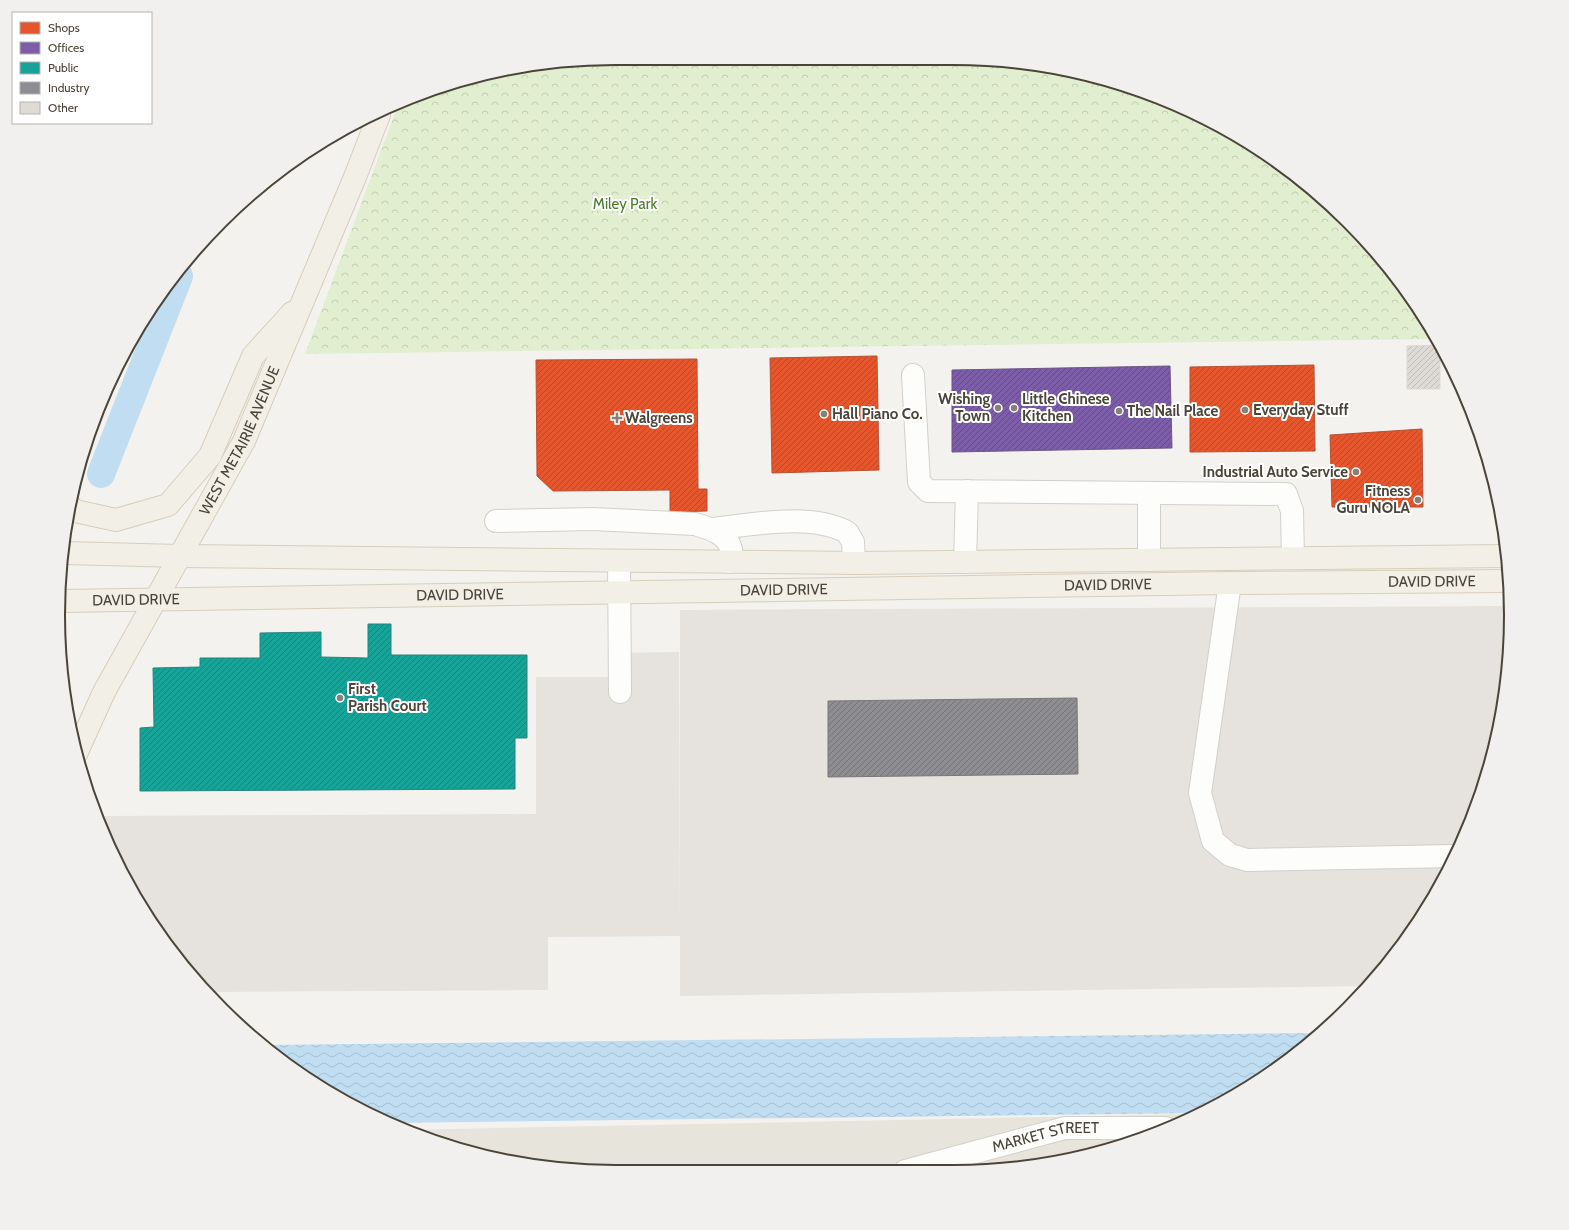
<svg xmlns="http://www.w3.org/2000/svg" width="1569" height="1230" viewBox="0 0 1569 1230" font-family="Cabin,sans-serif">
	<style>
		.residential { fill: #e7e4dc }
		.industrial { fill: #e6e2de }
		.park { fill: url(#park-crowns) }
		.parking { fill: #e6e3df }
		.water { fill: url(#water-waves) }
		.shops { fill: url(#shops-hatch); stroke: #b65131 }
		.offices { fill: url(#offices-hatch); stroke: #6d5686 }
		.public { fill: url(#public-hatch); stroke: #27867c }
		.industry { fill: url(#industry-hatch); stroke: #797777 }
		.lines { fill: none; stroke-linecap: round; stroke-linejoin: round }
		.canal { stroke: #c0ddf1; stroke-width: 28 }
		.building { fill: url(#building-hatch); stroke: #dcd9d4 }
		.minor-casing { stroke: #d2d0cb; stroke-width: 24 }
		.major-casing { stroke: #d6cebb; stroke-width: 24 }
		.minor { stroke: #fdfdfc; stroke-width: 22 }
		.major { stroke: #f2efe6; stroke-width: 22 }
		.poi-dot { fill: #868178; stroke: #fff; stroke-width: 1.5 }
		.labels { text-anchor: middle; stroke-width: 4; stroke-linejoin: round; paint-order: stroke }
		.park-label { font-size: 15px; fill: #4a7f2a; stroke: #fff }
		.poi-label { font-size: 15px; font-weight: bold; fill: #4b4439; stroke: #fff; text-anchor: start }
		.street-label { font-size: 15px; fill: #4b4439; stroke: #fff }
		.rim { fill: none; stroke: #4b4439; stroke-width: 2 }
	</style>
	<defs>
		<pattern id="park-crowns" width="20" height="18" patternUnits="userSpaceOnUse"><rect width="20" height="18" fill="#e1eecf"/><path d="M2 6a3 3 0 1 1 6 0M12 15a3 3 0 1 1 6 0" fill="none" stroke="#c3cdb2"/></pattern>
		<pattern id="water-waves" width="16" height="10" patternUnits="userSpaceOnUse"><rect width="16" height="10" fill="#c0ddf1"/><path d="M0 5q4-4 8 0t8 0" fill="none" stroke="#a6bfcf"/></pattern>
		<pattern id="shops-hatch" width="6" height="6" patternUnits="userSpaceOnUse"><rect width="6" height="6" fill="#e4572e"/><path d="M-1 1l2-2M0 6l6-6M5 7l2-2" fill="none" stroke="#bb4a28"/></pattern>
		<pattern id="offices-hatch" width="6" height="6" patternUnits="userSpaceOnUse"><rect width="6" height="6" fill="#7b5ea7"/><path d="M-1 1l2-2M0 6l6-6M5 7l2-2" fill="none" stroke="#624c82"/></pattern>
		<pattern id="public-hatch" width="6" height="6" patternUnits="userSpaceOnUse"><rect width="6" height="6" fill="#17a398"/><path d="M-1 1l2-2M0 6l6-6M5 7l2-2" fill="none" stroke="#17867d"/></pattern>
		<pattern id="industry-hatch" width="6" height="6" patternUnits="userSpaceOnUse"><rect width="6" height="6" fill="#8d8d92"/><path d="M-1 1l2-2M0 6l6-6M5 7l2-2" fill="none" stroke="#757578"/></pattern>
		<pattern id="building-hatch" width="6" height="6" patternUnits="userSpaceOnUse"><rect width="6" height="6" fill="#dedbd6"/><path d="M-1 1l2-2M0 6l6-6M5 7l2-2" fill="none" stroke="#c0bdb8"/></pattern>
	</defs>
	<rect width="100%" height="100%" fill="#f4f2ee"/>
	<path class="residential" d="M 1195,1114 L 1133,1143 L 991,1171 L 615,1172 L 507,1161 L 402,1130 Z"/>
	<path class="industrial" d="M 1508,606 L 1510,651 L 1492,759 L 1454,861 L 1396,954 L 1366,986 L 680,996 L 680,610 Z"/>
	<path class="park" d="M 615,58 L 990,59 L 1133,87 L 1232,133 L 1293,173 L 1373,248 L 1437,339 L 305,354 L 397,108 L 471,77 Z"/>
	<path class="parking" d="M 679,652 L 680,936 L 548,937 L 548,990 L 207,992 L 196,982 L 133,894 L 101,816 L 536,814 L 536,677 L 608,677 L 609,653 Z"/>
	<path class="water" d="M 1322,1033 L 1233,1097 L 1197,1113 L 390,1123 L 305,1078 L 268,1045 Z"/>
	<g class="shops">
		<path d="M 877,356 L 879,470 L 772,473 L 770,358 Z"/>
		<path d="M 697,359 L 698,489 L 707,489 L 707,511 L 670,512 L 670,490 L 553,491 L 537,476 L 536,360 Z"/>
		<path d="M 1314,365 L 1315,451 L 1190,452 L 1190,367 Z"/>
		<path d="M 1422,429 L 1423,507 L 1332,507 L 1330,435 Z"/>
	</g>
	<path class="offices" d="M 1170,366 L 1172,448 L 952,452 L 952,370 Z"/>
	<path class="public" d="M 368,624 L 391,624 L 391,655 L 527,655 L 527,738 L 515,738 L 515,789 L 140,791 L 140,728 L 154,727 L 153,668 L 200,667 L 200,658 L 260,658 L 260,633 L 321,632 L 321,657 L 368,658 Z"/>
	<path class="industry" d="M 1077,698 L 1078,774 L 828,777 L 828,701 Z"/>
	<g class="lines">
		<path class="canal" d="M 101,474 L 179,276"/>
	</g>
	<g class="building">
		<path d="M 1363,238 L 1373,248 L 1381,259 L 1363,248 Z"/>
		<path d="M 1440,345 L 1440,389 L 1407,389 L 1407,346 Z"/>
	</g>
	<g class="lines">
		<defs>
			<g id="minor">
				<path d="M 913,375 L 919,482 L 928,491 L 1286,494 L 1292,511 L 1293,558"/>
				<path d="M 496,521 L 593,519 L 695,524 C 708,528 727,533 731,549 C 732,552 730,558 730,562"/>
				<path d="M 711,529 C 752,525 809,512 847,532 L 853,542 L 854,563"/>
				<path d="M 1149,560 L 1149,493"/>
				<path d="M 619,561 L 620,692"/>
				<path d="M 965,562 L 967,491"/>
				<path d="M 1230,583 L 1200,793 L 1213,841 L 1230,855 L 1247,860 L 1455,856"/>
				<path id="s1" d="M 905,1171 L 1065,1128 L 1165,1128"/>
			</g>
			<g id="major">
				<path d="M 72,508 L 75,511 L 116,520 L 168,505 L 210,456 L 253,356 L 292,313"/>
				<path d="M 66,553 L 179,556 L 858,563 L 1507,556"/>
				<path id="s2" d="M 60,601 L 1230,583 L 1507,581"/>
				<path id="s3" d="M 76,754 L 104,692 L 244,441 L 355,177 L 379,115"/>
			</g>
		</defs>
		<use href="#minor" class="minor-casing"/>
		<use href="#major" class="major-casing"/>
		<use href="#minor" class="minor"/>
		<use href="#major" class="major"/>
	</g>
	<g class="poi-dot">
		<circle cx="998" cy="408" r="4"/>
		<circle cx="1014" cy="408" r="4"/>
		<circle cx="1245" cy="410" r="4"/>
		<circle cx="1119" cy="411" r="4"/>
		<circle cx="824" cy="414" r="4"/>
		<path d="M615 412h4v4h4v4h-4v4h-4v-4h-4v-4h4z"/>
		<circle cx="1356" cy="472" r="4"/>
		<circle cx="1418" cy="500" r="4"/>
		<circle cx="340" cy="698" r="4"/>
	</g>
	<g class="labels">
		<g class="park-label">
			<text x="625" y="209">Miley Park</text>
		</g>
		<g class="poi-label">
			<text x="990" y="404" text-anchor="end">Wishing<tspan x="990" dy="17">Town</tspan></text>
			<text x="1022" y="404">Little Chinese<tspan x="1022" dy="17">Kitchen</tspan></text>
			<text x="1253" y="415">Everyday Stuff</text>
			<text x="1127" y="416">The Nail Place</text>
			<text x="832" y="419">Hall Piano Co.</text>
			<text x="625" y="423">Walgreens</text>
			<text x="1348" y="477" text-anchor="end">Industrial Auto Service</text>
			<text x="1410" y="496" text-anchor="end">Fitness<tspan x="1410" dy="17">Guru NOLA</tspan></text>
			<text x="348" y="694">First<tspan x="348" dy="17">Parish Court</tspan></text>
		</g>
		<g class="street-label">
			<text dy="5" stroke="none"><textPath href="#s3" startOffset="354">WEST METAIRIE AVENUE</textPath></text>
			<text dy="5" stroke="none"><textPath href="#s2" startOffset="1372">DAVID DRIVE</textPath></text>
			<text dy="5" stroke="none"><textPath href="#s2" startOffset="1048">DAVID DRIVE</textPath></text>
			<text dy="5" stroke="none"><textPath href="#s2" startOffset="724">DAVID DRIVE</textPath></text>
			<text dy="5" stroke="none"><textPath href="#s2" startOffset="400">DAVID DRIVE</textPath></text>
			<text dy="5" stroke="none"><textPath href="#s2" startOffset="76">DAVID DRIVE</textPath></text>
			<text dy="5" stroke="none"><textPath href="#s1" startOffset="145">MARKET STREET</textPath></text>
		</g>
	</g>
	<path d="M0 0H1569V1230H0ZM615 65H954A550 550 0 0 1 1504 615V615A550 550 0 0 1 954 1165H615A550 550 0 0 1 65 615V615A550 550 0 0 1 615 65Z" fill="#f1f0ef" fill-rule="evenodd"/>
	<path class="rim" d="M615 65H954A550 550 0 0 1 1504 615V615A550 550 0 0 1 954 1165H615A550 550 0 0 1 65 615V615A550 550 0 0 1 615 65Z"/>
	<rect x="12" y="12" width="140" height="112" fill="#ffffff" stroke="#b7b4b0"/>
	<rect x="20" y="22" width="20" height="12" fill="#e4572e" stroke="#b7b4b0"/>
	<text x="48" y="32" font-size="12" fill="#4b4439">Shops</text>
	<rect x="20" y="42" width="20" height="12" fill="#7b5ea7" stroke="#b7b4b0"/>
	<text x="48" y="52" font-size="12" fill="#4b4439">Offices</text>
	<rect x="20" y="62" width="20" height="12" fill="#17a398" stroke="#b7b4b0"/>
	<text x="48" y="72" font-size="12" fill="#4b4439">Public</text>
	<rect x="20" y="82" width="20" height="12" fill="#8d8d92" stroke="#b7b4b0"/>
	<text x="48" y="92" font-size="12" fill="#4b4439">Industry</text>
	<rect x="20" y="102" width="20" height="12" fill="#dedbd6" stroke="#b7b4b0"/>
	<text x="48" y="112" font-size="12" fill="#4b4439">Other</text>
</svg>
